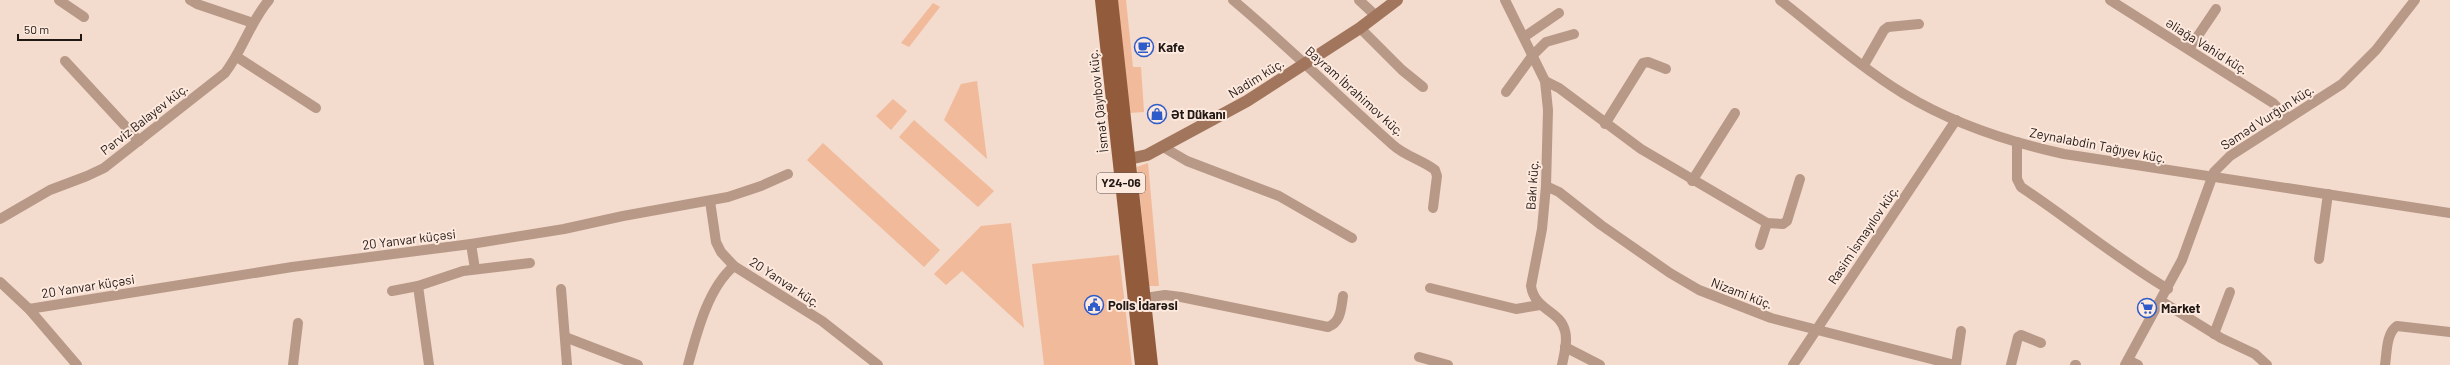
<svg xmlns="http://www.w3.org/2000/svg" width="2450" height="365" viewBox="0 0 2450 365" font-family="Barlow,sans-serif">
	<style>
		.green { fill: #f1ba9a }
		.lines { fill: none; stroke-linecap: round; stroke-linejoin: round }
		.street { stroke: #b89987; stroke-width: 10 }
		.secondary { stroke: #a2765c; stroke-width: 12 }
		.primary { stroke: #925c3c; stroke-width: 12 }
		.labels { text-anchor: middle; stroke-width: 4; stroke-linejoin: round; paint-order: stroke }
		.shield { fill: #fde9de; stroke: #635751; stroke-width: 1 }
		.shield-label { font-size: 12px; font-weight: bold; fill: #211814 }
		.street-label { font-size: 13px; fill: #211814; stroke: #fde9de }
		.poi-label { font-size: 13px; font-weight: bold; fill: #211814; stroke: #fde9de; text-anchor: start }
	</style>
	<rect width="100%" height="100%" fill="#f3dbcd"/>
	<g class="green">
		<path d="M 1117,0 L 1126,0 L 1133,67 L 1141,67 L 1144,112 L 1129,113 Z"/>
		<path d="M 933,3 L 940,7 L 909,47 L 901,43 Z"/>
		<path d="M 977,81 L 987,159 L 944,120 L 961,84 Z"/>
		<path d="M 893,99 L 907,111 L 891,130 L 876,116 Z"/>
		<path d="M 914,120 L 994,191 L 978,207 L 899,137 Z"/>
		<path d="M 823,143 L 940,250 L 924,267 L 807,160 Z"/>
		<path d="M 1148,163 L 1159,286 L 1149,286 L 1137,167 Z"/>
		<path d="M 1011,223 L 1024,328 L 962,271 L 946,285 L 934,274 L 981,226 Z"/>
		<path d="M 1119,255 L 1132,365 L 1044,365 L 1032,264 Z"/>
	</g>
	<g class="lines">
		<g class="street">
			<path d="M 59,0 L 84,17"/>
			<path d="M 190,0 L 197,4 L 253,23"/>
			<path d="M 1233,0 C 1288,46 1339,97 1393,145 C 1405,156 1422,160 1435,170 L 1437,176 L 1433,208"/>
			<path d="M 1359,0 L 1376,16"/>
			<path d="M 1505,0 L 1545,81 L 1548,110 L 1546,186 L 1542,229 L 1531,286 C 1535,311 1560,310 1565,331 C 1568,341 1564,355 1562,365"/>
			<path d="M 1780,0 C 1821,32 1860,67 1904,94 C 1952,123 2009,142 2064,154 L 2450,213"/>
			<path d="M 2110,0 L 2273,103 L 2288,118"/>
			<path d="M 1360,28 L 1402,70 L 1423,87"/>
			<path d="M 1524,37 L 1559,13"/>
			<path d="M 2189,49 L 2216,9"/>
			<path d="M 237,57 L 316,108"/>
			<path d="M 65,61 L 139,141"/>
			<path d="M 1864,65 L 1884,30 L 1888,27 L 1919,24"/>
			<path d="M 1545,81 L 1559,88 L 1641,149 L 1767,223 L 1783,224 L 1787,221 L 1800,179"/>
			<path d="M 1506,92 L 1533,55 L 1546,42 L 1574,34"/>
			<path d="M 1605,124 L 1643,63 L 1648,62 L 1666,69"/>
			<path d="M 2017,142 L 2017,179 L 2021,187 C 2071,220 2117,259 2168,289"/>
			<path d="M 1163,147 L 1187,161 L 1279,196 L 1352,238"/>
			<path d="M 1692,181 L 1735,113"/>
			<path d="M 1546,186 L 1559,192 L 1601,225 L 1670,273 L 1699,290 L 1771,318 L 1955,365"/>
			<path d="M 710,201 L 716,242 L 721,252 L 734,266 L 822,321 L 878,365"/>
			<path d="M 0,219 L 50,190 L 87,176 L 104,168 L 225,73 C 243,50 250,22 269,0"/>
			<path d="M 471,244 L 475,269"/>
			<path d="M 1760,245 L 1767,223"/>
			<path d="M 2319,259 L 2328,194"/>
			<path d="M 0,282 L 29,309 L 77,365"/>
			<path d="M 418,286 L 429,365"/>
			<path d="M 1430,288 L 1516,309 L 1540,305"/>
			<path d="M 561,289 L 567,365"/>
			<path d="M 392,291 L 418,286 L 463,271 L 530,263"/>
			<path d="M 1145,298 L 1165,295 L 1181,297 L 1328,327 C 1341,322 1341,309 1343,296"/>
			<path d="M 2161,301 L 2221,338 L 2255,354 L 2267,365"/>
			<path d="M 29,309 L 292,267 L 471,244 L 564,229 L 623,216 L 728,197 L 761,186 L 788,174"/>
			<path d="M 2214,334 L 2230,292"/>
			<path d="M 565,337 L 638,365"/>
			<path d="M 1565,347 L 1600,365"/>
			<path d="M 1419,357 L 1448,365"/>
			<path d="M 2128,360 L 2138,365"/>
			<path d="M 293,365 L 298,323"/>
			<path d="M 688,365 C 697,332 708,288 734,266"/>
			<path d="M 1793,365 L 1956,120"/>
			<path d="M 1956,365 L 1961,331"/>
			<path d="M 2011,365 L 2018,337 L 2021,335 L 2041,343"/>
			<path d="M 2075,365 L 2076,365"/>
			<path d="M 2125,365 L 2182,260 L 2214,172 L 2230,156 L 2342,84 L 2376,50 L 2415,0"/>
			<path d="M 2385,365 C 2387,353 2386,333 2397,326 L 2450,332"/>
		</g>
		<path class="secondary" d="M 1120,161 L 1147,155 L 1247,101 L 1360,28 L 1397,0"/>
		<g class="primary">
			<path d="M 1101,0 L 1141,365"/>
			<path d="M 1112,0 L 1152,365"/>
		</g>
	</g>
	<defs>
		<symbol id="cafe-ring" viewBox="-11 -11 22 22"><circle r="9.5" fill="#fde9de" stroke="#2d5bc9" stroke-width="1.5"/><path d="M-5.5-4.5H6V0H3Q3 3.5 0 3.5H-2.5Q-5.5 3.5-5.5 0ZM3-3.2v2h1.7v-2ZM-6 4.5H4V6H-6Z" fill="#2d5bc9"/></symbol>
		<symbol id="shop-ring" viewBox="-11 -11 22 22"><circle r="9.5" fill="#fde9de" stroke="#2d5bc9" stroke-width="1.5"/><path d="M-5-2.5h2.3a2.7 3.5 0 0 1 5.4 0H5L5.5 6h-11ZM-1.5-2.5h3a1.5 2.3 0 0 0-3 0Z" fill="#2d5bc9"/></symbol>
		<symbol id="civic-ring" viewBox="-11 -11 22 22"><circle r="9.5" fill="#fde9de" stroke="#2d5bc9" stroke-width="1.5"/><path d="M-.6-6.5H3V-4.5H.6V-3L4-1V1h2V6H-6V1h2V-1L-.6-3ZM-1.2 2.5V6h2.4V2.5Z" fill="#2d5bc9"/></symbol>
		<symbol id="supermarket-ring" viewBox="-11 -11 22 22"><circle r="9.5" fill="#fde9de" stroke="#2d5bc9" stroke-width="1.5"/><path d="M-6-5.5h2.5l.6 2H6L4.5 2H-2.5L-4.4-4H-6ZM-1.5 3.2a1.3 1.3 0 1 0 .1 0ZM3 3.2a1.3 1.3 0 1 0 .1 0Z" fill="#2d5bc9"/></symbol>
	</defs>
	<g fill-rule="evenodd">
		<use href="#cafe-ring" x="1133" y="36" width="22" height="22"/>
		<use href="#shop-ring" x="1146" y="103" width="22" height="22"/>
		<use href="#civic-ring" x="1083" y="294" width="22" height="22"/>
		<use href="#supermarket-ring" x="2136" y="297" width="22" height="22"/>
	</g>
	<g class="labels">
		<rect class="shield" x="1097" y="173" width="48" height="20" rx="3"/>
		<g class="shield-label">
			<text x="1121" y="187">Y24-06</text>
		</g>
		<g class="street-label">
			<text transform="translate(2207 46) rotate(32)" y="5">Əliağa Vahid küç.</text>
			<text transform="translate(1256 78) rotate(-32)" y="5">Nadim küç.</text>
			<text transform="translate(1355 91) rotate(42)" y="5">Bayram İbrahimov küç.</text>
			<text transform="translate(1098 101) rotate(-96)" y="5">İsmət Qayıbov küç.</text>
			<text transform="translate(2267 117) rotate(-33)" y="5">Səməd Vurğun küç.</text>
			<text transform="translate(144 119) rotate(-38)" y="5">Pərviz Balayev küç.</text>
			<text transform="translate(2098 145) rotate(11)" y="5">Zeynalabdin Tağıyev küç.</text>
			<text transform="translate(1532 185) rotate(-86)" y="5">Bakı küç.</text>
			<text transform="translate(1863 235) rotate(-56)" y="5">Rasim İsmayılov küç.</text>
			<text transform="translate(409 239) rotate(-7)" y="5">20 Yanvar küçəsi</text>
			<text transform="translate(785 282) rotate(33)" y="5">20 Yanvar küç.</text>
			<text transform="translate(88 286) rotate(-9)" y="5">20 Yanvar küçəsi</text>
			<text transform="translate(1742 293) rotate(21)" y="5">Nizami küç.</text>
		</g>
		<g class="poi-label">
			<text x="1158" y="52">Kafe</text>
			<text x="1171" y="119">Ət Dükanı</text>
			<text x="1108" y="310">Polis İdarəsi</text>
			<text x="2161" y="313">Market</text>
		</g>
	</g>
	<path d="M18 34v6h63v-6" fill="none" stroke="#211814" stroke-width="2"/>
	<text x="24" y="34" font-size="12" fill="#211814" stroke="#fde9de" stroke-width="3" paint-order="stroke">50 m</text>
</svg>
